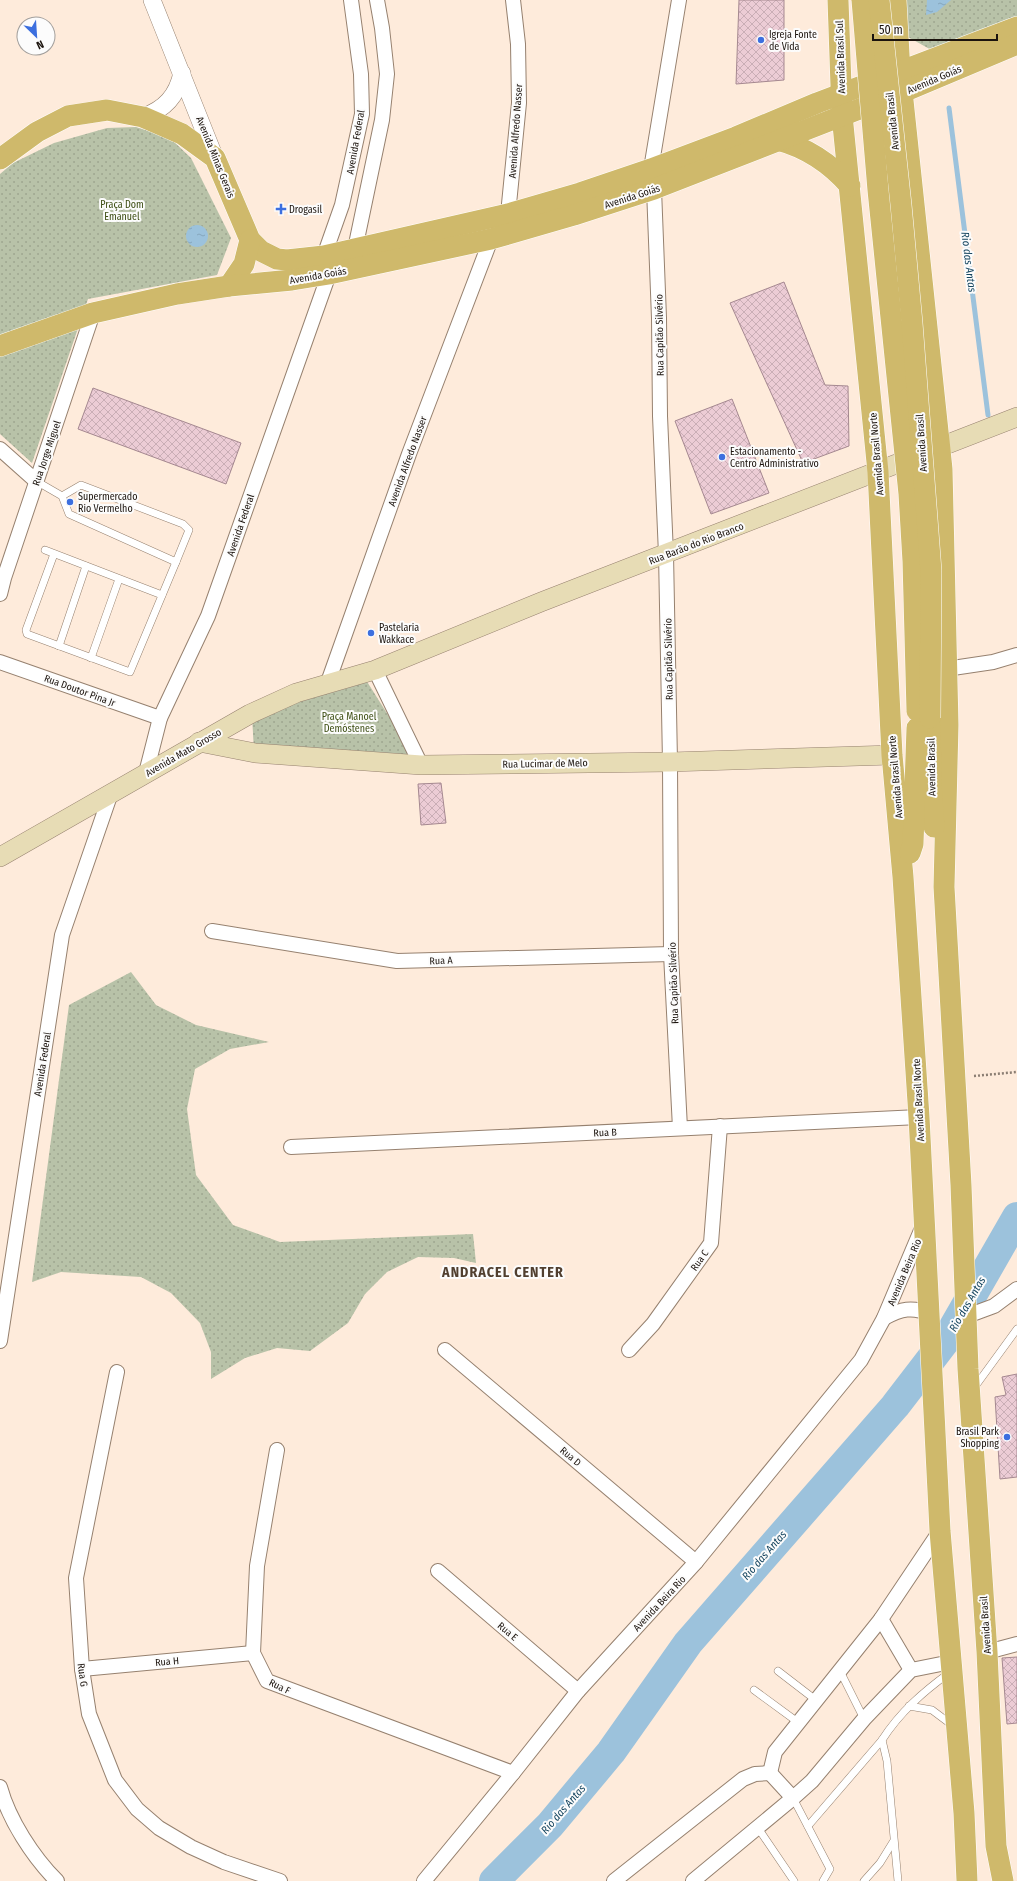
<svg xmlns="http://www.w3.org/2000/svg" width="1017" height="1881" viewBox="0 0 1017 1881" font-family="'Fira Sans Condensed',sans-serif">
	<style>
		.grass { fill: url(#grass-dots) }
		.water { fill: url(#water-ripples) }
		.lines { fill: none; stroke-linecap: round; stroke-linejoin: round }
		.stream { stroke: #9cc2dc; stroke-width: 5 }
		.river { stroke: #9cc2dc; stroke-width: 30 }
		.building { fill: url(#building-cross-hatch); stroke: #a58890 }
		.service-casing { stroke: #96816f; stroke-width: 8 }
		.minor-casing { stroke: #96816f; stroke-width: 16 }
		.tertiary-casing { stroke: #96816f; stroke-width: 18 }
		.secondary-casing { stroke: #96816f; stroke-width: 20 }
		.primary-casing { stroke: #fff; stroke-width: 22 }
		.path { stroke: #8b7e73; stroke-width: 2.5; stroke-dasharray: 2 2; stroke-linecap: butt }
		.service { stroke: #fff; stroke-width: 7 }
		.minor { stroke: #fff; stroke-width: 14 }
		.tertiary { stroke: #fff; stroke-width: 17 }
		.secondary { stroke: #e7dcb5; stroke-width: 19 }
		.primary { stroke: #cfb96b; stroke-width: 21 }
		.primary-bridge-casing { stroke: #fff; stroke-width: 22; stroke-linecap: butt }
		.primary-bridge { stroke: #cfb96b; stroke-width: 21 }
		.poi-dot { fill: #3c6fdf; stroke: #fcfcfc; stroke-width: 1.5 }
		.labels { text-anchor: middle; stroke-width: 4; stroke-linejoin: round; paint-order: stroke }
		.poi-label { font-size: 10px; fill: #1b130d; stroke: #fcfcfc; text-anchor: start }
		.street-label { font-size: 10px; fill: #1b130d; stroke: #fcfcfc }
		.park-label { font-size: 10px; fill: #3c4d12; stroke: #fcfcfc }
		.water-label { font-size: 11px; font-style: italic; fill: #15455f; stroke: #fcfcfc }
		.district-label { font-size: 14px; font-weight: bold; letter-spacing: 1px; fill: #513f2f; stroke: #fcfcfc }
	</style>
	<defs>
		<pattern id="grass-dots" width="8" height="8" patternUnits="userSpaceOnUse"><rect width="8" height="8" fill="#b8c2a8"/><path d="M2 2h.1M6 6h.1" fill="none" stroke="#9ea68f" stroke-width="1.8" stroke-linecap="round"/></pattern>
		<pattern id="water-ripples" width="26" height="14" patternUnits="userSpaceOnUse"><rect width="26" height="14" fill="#9cc2dc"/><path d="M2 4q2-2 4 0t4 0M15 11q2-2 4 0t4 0" fill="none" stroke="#86a6bc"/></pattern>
		<pattern id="building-cross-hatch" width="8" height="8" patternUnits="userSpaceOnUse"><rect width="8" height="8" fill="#ecccd5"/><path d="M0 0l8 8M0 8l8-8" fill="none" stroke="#caaeb6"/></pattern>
	</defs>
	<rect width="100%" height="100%" fill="#feebdb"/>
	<g class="grass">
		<path d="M 898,0 L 1017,0 L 1017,22 L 935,52 L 899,32 Z"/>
		<path d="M 136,127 L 170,138 L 191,158 L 231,238 L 217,275 L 88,299 L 32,463 L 0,434 L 0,174 L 13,163 L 54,143 L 107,128 Z"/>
		<path d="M 366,680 L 417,761 L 254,751 L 252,716 Z"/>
		<path d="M 131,972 L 156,1005 L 196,1025 L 269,1042 L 230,1049 L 195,1069 L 187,1109 L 196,1175 L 233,1225 L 280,1242 L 473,1234 L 476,1263 L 454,1258 L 418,1257 L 387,1272 L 365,1294 L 348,1323 L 310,1351 L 277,1348 L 245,1358 L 211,1379 L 211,1352 L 200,1323 L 171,1293 L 141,1277 L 61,1272 L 32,1282 L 69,1005 Z"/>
	</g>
	<g class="water">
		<path d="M 927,0 L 951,0 L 937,12 L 926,15 Z"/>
		<circle cx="197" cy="236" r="11"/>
	</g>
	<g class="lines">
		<g class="stream">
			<path d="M 949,108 L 988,415"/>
			<path d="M 1009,1230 L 1017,1225"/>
		</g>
		<path class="river" d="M 494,1881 L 550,1825 L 611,1752 L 688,1643 L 895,1406 L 948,1337 L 1017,1217"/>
	</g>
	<g class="building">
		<path d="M 739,0 L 784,0 L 784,80 L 736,84 Z"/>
		<path d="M 784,282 L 825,385 L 848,386 L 849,446 L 803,463 L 730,303 Z"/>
		<path d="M 93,388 L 241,443 L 226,484 L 78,429 Z"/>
		<path d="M 732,399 L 769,493 L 711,514 L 675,421 Z"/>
		<path d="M 441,783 L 446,823 L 421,825 L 418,784 Z"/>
		<path d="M 1017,1374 L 1017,1477 L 1000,1479 L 995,1397 L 1006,1395 L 1002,1377 Z"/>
		<path d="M 1017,1657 L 1017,1723 L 1007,1724 L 1002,1658 Z"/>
	</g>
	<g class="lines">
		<defs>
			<g id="service">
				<path d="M 36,481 L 62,496 L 69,514 L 176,562 L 189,530 L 183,524 L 81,485 L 62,496"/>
				<path d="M 45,550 L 162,595"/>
				<path d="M 54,554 L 26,630 L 27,634 L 130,672 L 176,562"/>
				<path d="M 59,646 L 86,566"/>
				<path d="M 91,658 L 119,579"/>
				<path d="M 974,1388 L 1017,1329"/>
				<path d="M 778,1671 L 817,1701"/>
				<path d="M 840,1671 L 864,1719"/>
				<path d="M 754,1690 L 799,1723"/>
				<path d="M 909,1706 L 932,1710 L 952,1725"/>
				<path d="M 793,1798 L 830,1869 L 823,1881"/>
				<path d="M 808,1826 L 882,1740"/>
				<path d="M 758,1828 L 794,1881"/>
				<path d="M 864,1881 L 880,1863 L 893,1842"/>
				<path d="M 898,1881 L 887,1761 L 882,1740 C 900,1712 923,1692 949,1673"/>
			</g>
			<g id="minor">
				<path d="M 651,169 L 679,0"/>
				<path d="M 654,189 L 659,318 L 660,416 L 666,554 L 670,762 L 671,954 L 680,1128"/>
				<path d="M 508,214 L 519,103 L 518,44 L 513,0"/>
				<path d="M 355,249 L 382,120 L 387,74 L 382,28 L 377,0"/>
				<path d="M 324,256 L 342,205 L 362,114 L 361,74 L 351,0"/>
				<path d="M 0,449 L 36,481"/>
				<path d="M 0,594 L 4,578 L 93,313"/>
				<path d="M 0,662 L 160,718"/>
				<path d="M 946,669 L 993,662 L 1017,655"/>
				<path d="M 375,670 L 421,765"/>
				<path d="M 327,685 L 409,454 L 491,239"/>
				<path d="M 146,773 L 160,718 L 208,616 L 329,274"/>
				<path d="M 212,931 L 397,961 L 671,954"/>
				<path d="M 291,1147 L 919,1117"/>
				<path d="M 967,1316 L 994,1306 L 1017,1289"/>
				<path d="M 884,1318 C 901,1309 912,1306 930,1314"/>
				<path d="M 0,1341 L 62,935 L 111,793"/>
				<path d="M 445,1350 L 696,1562"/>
				<path d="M 629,1350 L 653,1324 L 711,1243 L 720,1126"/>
				<path d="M 117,1372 L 76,1578 L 82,1669 L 89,1714 L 115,1780 L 137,1809 L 159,1828 L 191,1847 L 224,1862 L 280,1881"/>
				<path d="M 277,1450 L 257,1566 L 253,1653 L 267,1681 L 513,1773"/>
				<path d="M 438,1571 L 578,1691"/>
				<path d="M 881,1619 L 911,1670"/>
				<path d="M 987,1652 L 1017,1644"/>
				<path d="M 82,1669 L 253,1653"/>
				<path d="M 770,1773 L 775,1752 L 881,1619 L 940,1531"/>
				<path d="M 770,1773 L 793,1798"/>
				<path d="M 0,1787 C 9,1820 33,1857 57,1881"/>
				<path d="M 424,1881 L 513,1773 L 578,1691 L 696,1562 L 861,1360 L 884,1318 L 922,1228"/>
				<path d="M 614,1881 L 743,1779 L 755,1774 L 770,1773"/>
				<path d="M 693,1881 L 793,1798 L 812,1781 L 864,1719 L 911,1670 L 951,1662"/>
			</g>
			<g id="tertiary">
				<path d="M 152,0 L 215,158"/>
				<path d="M 143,117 C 165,109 177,96 182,73"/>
			</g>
			<g id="secondary">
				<path d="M 199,742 L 255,753 L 421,765 L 670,762 L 892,755"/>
				<path d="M 0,857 L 250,714 L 296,693 L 375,670 L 541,602 L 1017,417"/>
			</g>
			<g id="primary">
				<path d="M 838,0 L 842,115 L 878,472 L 892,755 L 903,877 L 919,1117 L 940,1531 L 964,1813 L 967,1881"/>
				<path d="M 896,0 L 900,72 L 942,469 L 948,725 L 944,887 L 961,1185 L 968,1369 L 987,1652 L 996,1846 L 1003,1881"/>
				<path d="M 778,140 C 808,148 830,163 850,186"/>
				<path d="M 0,159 L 37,132 L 68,116 L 107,110 L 143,117 L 182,134 L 215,158 L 250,240 L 261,251 L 277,259 L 287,260 L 324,256 L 508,214 L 580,193 L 651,169 L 736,137 L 817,103 L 1017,27"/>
				<path d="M 229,286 L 244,264 L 250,240"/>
				<path d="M 0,346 L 93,313 L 177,294 L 229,286 L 292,280 L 329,274 L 491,239 L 574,215 L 654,189 L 903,92 L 1017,44"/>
				<path d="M 930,718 L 931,784 L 934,827"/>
				<path d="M 910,853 L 913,844 L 917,728"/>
			</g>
		</defs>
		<use href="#service" class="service-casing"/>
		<use href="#minor" class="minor-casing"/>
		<use href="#tertiary" class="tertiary-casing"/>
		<use href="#secondary" class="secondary-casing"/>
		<use href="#primary" class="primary-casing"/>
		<path class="path" d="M 974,1076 L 1017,1072"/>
		<use href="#service" class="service"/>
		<use href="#minor" class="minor"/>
		<use href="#tertiary" class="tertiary"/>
		<use href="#secondary" class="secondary"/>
		<use href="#primary" class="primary"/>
		<defs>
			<g id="primary-bridge">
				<path d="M 862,0 L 878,190 L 909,494 L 913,561 L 917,711"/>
				<path d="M 879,0 L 901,205 L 912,323 L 931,571 L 930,718"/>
			</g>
		</defs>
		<use href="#primary-bridge" class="primary-bridge-casing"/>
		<use href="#primary-bridge" class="primary-bridge"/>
	</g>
	<g class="poi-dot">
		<circle cx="761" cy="40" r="4"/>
		<path d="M279 203h4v4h4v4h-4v4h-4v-4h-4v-4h4z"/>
		<circle cx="722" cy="457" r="4"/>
		<circle cx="70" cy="502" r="4"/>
		<circle cx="371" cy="633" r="4"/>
		<circle cx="1007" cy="1437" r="4"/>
	</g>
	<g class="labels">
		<g class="poi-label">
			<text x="769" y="38">Igreja Fonte<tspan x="769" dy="12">de Vida</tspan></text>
			<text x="289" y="213">Drogasil</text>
			<text x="730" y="455">Estacionamento -<tspan x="730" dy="12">Centro Administrativo</tspan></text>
			<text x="78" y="500">Supermercado<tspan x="78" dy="12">Rio Vermelho</tspan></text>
			<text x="379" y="631">Pastelaria<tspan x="379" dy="12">Wakkace</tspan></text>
			<text x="999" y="1435" text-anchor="end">Brasil Park<tspan x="999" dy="12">Shopping</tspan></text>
		</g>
		<g class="street-label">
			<text transform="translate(840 57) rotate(-92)" y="4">Avenida Brasil Sul</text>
			<text transform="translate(934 79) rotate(-23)" y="4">Avenida Goiás</text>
			<text transform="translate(892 121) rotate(-96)" y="4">Avenida Brasil</text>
			<text transform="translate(515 131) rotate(-86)" y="4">Avenida Alfredo Nasser</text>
			<text transform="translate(355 142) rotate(-80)" y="4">Avenida Federal</text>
			<text transform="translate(216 157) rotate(68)" y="4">Avenida Minas Gerais</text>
			<text transform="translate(632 196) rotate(-18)" y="4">Avenida Goiás</text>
			<text transform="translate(318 275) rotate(-10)" y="4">Avenida Goiás</text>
			<text transform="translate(659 335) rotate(-91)" y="4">Rua Capitão Silvério</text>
			<text transform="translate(921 443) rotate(-94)" y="4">Avenida Brasil</text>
			<text transform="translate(46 453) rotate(-71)" y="4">Rua Jorge Miguel</text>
			<text transform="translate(876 454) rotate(-95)" y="4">Avenida Brasil Norte</text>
			<text transform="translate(407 461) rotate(-70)" y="4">Avenida Alfredo Nasser</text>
			<text transform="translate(240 525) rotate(-71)" y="4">Avenida Federal</text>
			<text transform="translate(696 543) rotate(-21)" y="4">Rua Barão do Rio Branco</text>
			<text transform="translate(668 659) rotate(-91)" y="4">Rua Capitão Silvério</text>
			<text transform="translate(80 690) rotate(20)" y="4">Rua Doutor Pina Jr</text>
			<text transform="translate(183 752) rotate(-30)" y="4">Avenida Mato Grosso</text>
			<text transform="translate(545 763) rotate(-1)" y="4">Rua Lucimar de Melo</text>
			<text transform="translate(931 767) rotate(-91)" y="4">Avenida Brasil</text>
			<text transform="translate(895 777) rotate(-95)" y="4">Avenida Brasil Norte</text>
			<text transform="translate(441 960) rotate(-2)" y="4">Rua A</text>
			<text transform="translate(673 983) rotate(-92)" y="4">Rua Capitão Silvério</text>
			<text transform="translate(42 1064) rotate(-81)" y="4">Avenida Federal</text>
			<text transform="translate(918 1100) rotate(-93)" y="4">Avenida Brasil Norte</text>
			<text transform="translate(605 1132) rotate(-3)" y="4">Rua B</text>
			<text transform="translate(699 1260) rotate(-55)" y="4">Rua C</text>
			<text transform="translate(904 1272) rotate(-67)" y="4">Avenida Beira Rio</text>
			<text transform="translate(571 1456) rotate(40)" y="4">Rua D</text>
			<text transform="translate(659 1603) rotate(-47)" y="4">Avenida Beira Rio</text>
			<text transform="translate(985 1625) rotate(-94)" y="4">Avenida Brasil</text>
			<text transform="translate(508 1631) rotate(40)" y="4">Rua E</text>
			<text transform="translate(167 1661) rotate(-5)" y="4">Rua H</text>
			<text transform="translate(83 1675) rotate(82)" y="4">Rua G</text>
			<text transform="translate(280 1686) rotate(26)" y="4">Rua F</text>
		</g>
		<g class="park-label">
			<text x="122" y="208">Praça Dom<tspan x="122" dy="12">Emanuel</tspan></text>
			<text x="349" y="720">Praça Manoel<tspan x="349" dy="12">Demóstenes</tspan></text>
		</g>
		<g class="water-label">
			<text transform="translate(969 262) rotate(83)" y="4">Rio das Antas</text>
			<text transform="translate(967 1304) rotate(-60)" y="4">Rio das Antas</text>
			<text transform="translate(764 1555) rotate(-49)" y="4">Rio das Antas</text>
			<text transform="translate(563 1809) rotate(-49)" y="4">Rio das Antas</text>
		</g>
		<g class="district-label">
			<text x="503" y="1277">ANDRACEL CENTER</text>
		</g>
	</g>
	<g transform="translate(36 36) rotate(155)"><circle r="19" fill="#fcfcfc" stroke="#a29f9c"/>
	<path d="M0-3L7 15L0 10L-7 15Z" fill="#3c6fdf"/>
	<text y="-6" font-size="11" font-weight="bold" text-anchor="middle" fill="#1b130d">N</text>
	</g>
	<path d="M873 34v6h124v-6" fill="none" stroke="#1b130d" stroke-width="2"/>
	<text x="879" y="34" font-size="12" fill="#1b130d" stroke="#fcfcfc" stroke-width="3" paint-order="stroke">50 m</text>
</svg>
